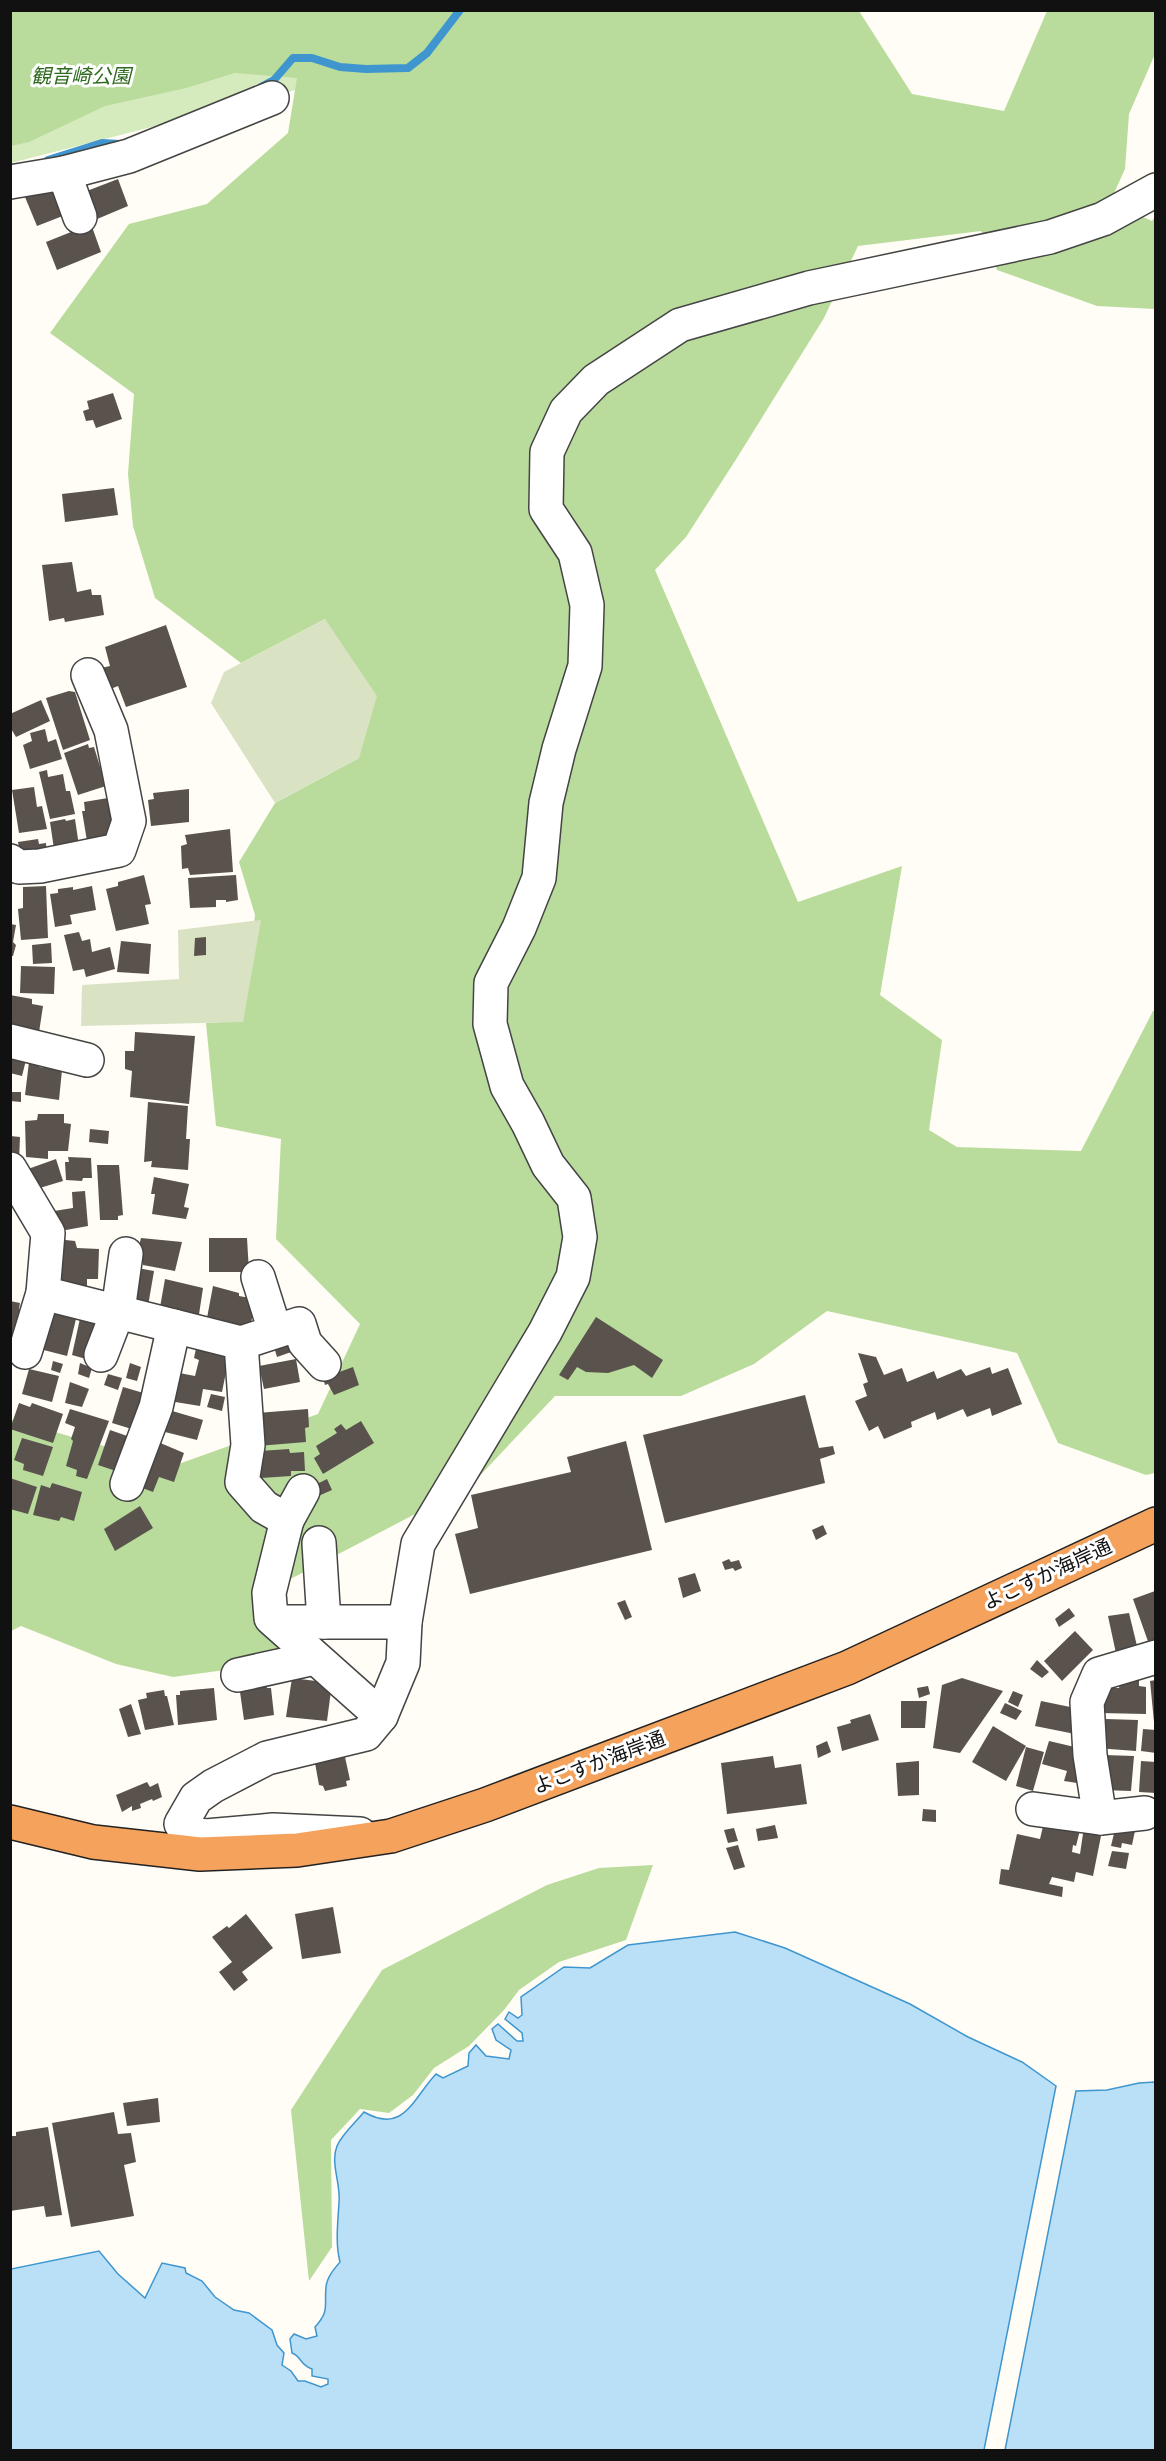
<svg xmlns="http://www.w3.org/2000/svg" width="1166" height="2461" viewBox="0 0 1166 2461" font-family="Literata,'Noto Sans JP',serif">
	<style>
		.green { fill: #d5ebbd }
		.forest { fill: #b9dc9c }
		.cemetery { fill: #d9e3c4 }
		.water { fill: #b9e0f7; stroke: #3f96cf; stroke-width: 1.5 }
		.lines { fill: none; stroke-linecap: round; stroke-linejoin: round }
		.stream { stroke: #3f96cf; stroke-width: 8 }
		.building { fill: #5a524d }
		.minor-casing { stroke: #444; stroke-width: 36 }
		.highway-casing { stroke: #222; stroke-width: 36 }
		.minor { stroke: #fff; stroke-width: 33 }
		.highway { stroke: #f5a25d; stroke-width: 33 }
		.labels { text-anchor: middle; stroke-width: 6; stroke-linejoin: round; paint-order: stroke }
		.park-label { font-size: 20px; font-style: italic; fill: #2f6b1f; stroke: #fff }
		.street-label { font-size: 20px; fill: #111; stroke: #fff }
	</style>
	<rect width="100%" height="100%" fill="#fffdf5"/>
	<path class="green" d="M 11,11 L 428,56 L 11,163 Z"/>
	<g class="forest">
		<path d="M 11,11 L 859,11 L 912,94 L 1004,111 L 1047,11 L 1155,11 L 1155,54 L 1129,114 L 1125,169 L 1110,202 L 1152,221 L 1155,217 L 1155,309 L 1097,306 L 997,270 L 981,231 L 858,246 L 824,318 L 735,461 L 686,537 L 655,570 L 798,902 L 902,866 L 880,995 L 942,1040 L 929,1130 L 957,1147 L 1081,1151 L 1153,1011 L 1155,1010 L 1155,1473 L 1146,1475 L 1058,1443 L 1017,1353 L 827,1311 L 754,1364 L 681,1396 L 555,1396 L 471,1485 L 277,1586 L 282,1644 L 255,1666 L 173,1677 L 116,1664 L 21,1626 L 11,1631 L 10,1419 L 173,1466 L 318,1414 L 360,1324 L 276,1239 L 281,1139 L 216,1126 L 206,1023 L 243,1021 L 255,915 L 239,862 L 275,803 L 359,758 L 325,619 L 241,663 L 155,598 L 133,526 L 128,474 L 134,394 L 50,333 L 129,224 L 207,204 L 288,133 L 297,78 L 235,73 L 186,88 L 105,106 L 29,142 L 11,146 Z"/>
		<path d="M 653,1865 L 626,1940 L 559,1962 L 519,1990 L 504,2010 L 469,2046 L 434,2068 L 413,2095 L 389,2113 L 360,2109 L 331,2140 L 332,2247 L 309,2281 L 291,2110 L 382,1970 L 547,1885 L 599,1868 Z"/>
	</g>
	<g class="cemetery">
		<path d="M 325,619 L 377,696 L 359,758 L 275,803 L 211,703 L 224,672 Z"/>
		<path d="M 261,920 L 243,1022 L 81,1026 L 82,985 L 179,979 L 178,930 Z"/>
	</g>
	<g class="water">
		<path d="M 735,1932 L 785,1948 L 910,2004 L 968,2037 L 1022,2062 L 1056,2086 L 984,2450 L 11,2450 L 11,2269 L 99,2251 L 118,2274 L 145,2298 L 162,2263 L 185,2268 L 186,2273 L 202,2281 L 215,2297 L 234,2310 L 249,2313 L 272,2330 L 277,2345 L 284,2353 L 282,2365 L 291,2371 L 298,2381 L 305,2381 L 321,2387 L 328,2384 L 328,2379 L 312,2376 L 312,2369 C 300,2365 301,2356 292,2353 L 290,2339 L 294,2334 L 306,2339 L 317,2336 L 315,2327 C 330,2310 324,2307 326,2287 C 327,2277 334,2269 340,2262 C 335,2243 338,2222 339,2202 C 341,2184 330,2163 337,2146 C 342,2134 356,2122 364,2112 C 404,2135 413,2098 436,2074 L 443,2078 L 468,2066 L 469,2053 L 476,2045 L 486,2056 L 509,2059 L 511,2050 L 496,2040 L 492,2029 L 498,2024 L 517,2041 L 523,2041 L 522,2033 L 505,2019 L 509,2012 L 518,2018 L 522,2015 L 521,1997 L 564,1967 L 590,1968 L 628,1945 Z"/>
		<path d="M 1155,2082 L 1155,2450 L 1005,2450 L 1076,2091 L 1107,2090 L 1139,2083 Z"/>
	</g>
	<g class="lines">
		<g class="stream">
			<path d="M 261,87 L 274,80 L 293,58 L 312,58 L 340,67 L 366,69 L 408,68 L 427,53 L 460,10"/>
			<path d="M 48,160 L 102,143 L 120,144"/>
		</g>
	</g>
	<g class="building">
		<path d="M 118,179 L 128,206 L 90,222 L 79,194 Z"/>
		<path d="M 61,183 L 73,212 L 37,226 L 25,197 Z"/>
		<path d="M 91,224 L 101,252 L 57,270 L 46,242 Z"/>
		<path d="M 113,393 L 122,419 L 96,428 L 93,420 L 86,421 L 83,411 L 89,409 L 87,401 Z"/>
		<path d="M 114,488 L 118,515 L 65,522 L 62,494 Z"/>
		<path d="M 72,562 L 77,592 L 91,589 L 92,595 L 101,595 L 104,615 L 65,622 L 64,618 L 49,621 L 42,565 Z"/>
		<path d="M 166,625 L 187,687 L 126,707 L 118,686 L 108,690 L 101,668 L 110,666 L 105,647 Z"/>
		<path d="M 69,691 L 75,692 L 90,740 L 63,750 L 46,698 Z"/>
		<path d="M 41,700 L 50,721 L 16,737 L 10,727 L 10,714 Z"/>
		<path d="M 45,729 L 48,742 L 56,739 L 62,759 L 30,769 L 23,745 L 32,741 L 30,733 Z"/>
		<path d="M 88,744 L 89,748 L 94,747 L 106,786 L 78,795 L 64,753 Z"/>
		<path d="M 47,770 L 48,777 L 63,774 L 66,791 L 70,791 L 75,814 L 50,819 L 39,772 Z"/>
		<path d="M 34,787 L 37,807 L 42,806 L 47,829 L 19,833 L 12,790 Z"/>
		<path d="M 189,789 L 189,822 L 151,826 L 148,800 L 154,799 L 153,793 Z"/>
		<path d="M 108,798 L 116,841 L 88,847 L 82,811 L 85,811 L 84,802 Z"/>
		<path d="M 65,819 L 66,821 L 75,819 L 79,846 L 54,849 L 50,822 Z"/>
		<path d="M 230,829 L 233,872 L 190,875 L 188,868 L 182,869 L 181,846 L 187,844 L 185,835 Z"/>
		<path d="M 38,839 L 39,844 L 46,843 L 47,859 L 21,862 L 18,842 Z"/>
		<path d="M 144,875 L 151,904 L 145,905 L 149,924 L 116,931 L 106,889 L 118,886 L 118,882 Z"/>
		<path d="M 236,875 L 238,900 L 226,902 L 226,900 L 216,900 L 216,907 L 190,908 L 188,878 Z"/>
		<path d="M 46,886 L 48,938 L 21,940 L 18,909 L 23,908 L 23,887 Z"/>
		<path d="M 92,886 L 96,910 L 70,915 L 72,924 L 55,927 L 50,894 L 58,893 L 58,889 L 73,887 L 73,890 Z"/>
		<path d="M 10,924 L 16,925 L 13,942 L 16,945 L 13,956 L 10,956 Z"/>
		<path d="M 79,932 L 82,941 L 90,939 L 92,952 L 110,947 L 115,969 L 86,977 L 84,969 L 73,971 L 64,935 Z"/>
		<path d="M 206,937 L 206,955 L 194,956 L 195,938 Z"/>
		<path d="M 121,941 L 151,944 L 149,974 L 117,972 Z"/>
		<path d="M 51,943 L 52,963 L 33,964 L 32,945 Z"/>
		<path d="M 21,966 L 55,967 L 54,994 L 20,993 Z"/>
		<path d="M 10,995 L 32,999 L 32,1004 L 43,1006 L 38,1039 L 10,1032 Z"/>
		<path d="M 135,1032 L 195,1036 L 189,1104 L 130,1097 L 132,1071 L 125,1069 L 125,1051 L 134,1051 Z"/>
		<path d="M 10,1052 L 27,1056 L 22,1076 L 10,1073 Z"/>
		<path d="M 29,1062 L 40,1063 L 39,1067 L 62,1070 L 59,1100 L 25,1095 Z"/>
		<path d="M 10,1092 L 21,1092 L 21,1102 L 10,1101 Z"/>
		<path d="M 148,1102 L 188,1106 L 186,1139 L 190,1139 L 188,1170 L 151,1167 L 152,1161 L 144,1162 Z"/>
		<path d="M 38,1114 L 64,1114 L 64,1123 L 71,1124 L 68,1151 L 48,1151 L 48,1159 L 26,1157 L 25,1121 L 37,1120 Z"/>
		<path d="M 90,1129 L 109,1131 L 108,1144 L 89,1142 Z"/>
		<path d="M 10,1136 L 20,1137 L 19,1161 L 10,1161 Z"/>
		<path d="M 68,1157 L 91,1158 L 92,1178 L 83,1178 L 82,1181 L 66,1180 L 65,1162 L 69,1162 Z"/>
		<path d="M 56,1159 L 63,1181 L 33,1190 L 28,1169 Z"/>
		<path d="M 97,1165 L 119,1165 L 123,1215 L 118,1216 L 118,1220 L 100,1220 Z"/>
		<path d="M 154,1177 L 189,1184 L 184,1207 L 189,1208 L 186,1219 L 152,1214 L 155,1194 L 151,1194 Z"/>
		<path d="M 85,1191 L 88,1226 L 55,1232 L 54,1211 L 73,1208 L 72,1192 Z"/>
		<path d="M 141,1238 L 182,1242 L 175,1271 L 143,1265 L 143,1255 L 137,1254 Z"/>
		<path d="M 209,1238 L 247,1238 L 249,1272 L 209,1272 Z"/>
		<path d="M 56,1239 L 75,1241 L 77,1248 L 99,1249 L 98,1279 L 87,1279 L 87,1287 L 64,1284 L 64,1281 L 57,1280 Z"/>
		<path d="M 132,1267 L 154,1271 L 148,1306 L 127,1301 Z"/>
		<path d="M 165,1279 L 203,1288 L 198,1321 L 159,1313 Z"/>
		<path d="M 213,1286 L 239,1293 L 239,1296 L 256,1299 L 249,1333 L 207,1318 Z"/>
		<path d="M 10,1301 L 20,1303 L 19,1309 L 29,1311 L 21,1343 L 10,1339 Z"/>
		<path d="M 42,1311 L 76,1319 L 67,1356 L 32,1347 Z"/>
		<path d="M 81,1314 L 105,1318 L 93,1361 L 72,1355 Z"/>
		<path d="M 596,1317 L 663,1360 L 652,1378 L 634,1365 L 608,1373 L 586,1372 L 577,1367 L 568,1380 L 559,1375 Z"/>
		<path d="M 293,1331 L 297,1350 L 277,1357 L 271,1337 Z"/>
		<path d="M 198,1339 L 229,1357 L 222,1392 L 203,1389 L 200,1406 L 163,1400 L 169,1371 L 195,1376 L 199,1360 L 194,1358 Z"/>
		<path d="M 858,1353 L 876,1357 L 884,1375 L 902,1368 L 907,1382 L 934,1371 L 937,1379 L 961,1369 L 966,1376 L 990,1367 L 992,1374 L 1008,1368 L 1022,1404 L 992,1416 L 990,1408 L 967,1417 L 963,1409 L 937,1420 L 935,1412 L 911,1422 L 912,1427 L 884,1439 L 878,1426 L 869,1431 L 855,1401 L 867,1396 L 863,1384 L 868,1382 Z"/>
		<path d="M 296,1359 L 300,1382 L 264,1389 L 259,1366 Z"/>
		<path d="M 53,1361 L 63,1364 L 60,1373 L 51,1370 Z"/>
		<path d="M 80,1363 L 92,1368 L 89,1378 L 78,1374 Z"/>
		<path d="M 130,1363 L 141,1367 L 137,1381 L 126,1378 Z"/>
		<path d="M 353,1367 L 359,1385 L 334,1395 L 328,1384 L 325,1385 L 323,1378 Z"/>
		<path d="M 29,1369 L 59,1376 L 52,1402 L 22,1394 Z"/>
		<path d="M 108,1374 L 122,1378 L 118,1390 L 104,1385 Z"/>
		<path d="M 70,1382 L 89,1389 L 82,1407 L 65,1403 Z"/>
		<path d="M 123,1387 L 147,1394 L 135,1430 L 112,1423 Z"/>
		<path d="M 211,1394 L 225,1397 L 222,1411 L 207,1407 Z"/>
		<path d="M 805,1395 L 819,1448 L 833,1446 L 835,1454 L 820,1459 L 825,1483 L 665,1523 L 643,1435 Z"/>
		<path d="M 19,1403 L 30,1407 L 32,1403 L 63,1414 L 53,1443 L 10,1429 Z"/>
		<path d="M 162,1408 L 203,1420 L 197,1440 L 157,1430 Z"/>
		<path d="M 70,1409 L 109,1421 L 87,1479 L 76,1476 L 77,1470 L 66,1466 L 73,1441 L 71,1439 L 75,1427 L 65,1423 Z"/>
		<path d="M 308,1409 L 309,1427 L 305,1428 L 306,1442 L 258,1446 L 257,1413 Z"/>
		<path d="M 361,1421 L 374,1443 L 323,1474 L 314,1458 L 320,1454 L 316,1446 L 337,1433 L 334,1429 L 341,1424 L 346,1430 Z"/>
		<path d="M 110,1430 L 133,1438 L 122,1473 L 98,1465 Z"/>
		<path d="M 22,1438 L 53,1447 L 43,1476 L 23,1470 L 24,1464 L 14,1460 Z"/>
		<path d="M 151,1439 L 184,1453 L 174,1482 L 159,1477 L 153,1492 L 132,1484 Z"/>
		<path d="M 626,1441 L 652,1550 L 470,1594 L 455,1534 L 478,1528 L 471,1495 L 571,1472 L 567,1457 Z"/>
		<path d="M 289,1449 L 290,1453 L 304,1452 L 305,1471 L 291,1471 L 291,1476 L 261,1478 L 260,1451 Z"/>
		<path d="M 10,1478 L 37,1487 L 28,1514 L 10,1509 Z"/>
		<path d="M 327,1479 L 332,1490 L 316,1497 L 311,1487 Z"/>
		<path d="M 52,1483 L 82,1492 L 74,1521 L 61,1517 L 59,1521 L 33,1515 L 41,1485 L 50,1488 Z"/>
		<path d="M 140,1506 L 153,1528 L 115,1551 L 104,1529 Z"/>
		<path d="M 823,1525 L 827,1534 L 816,1540 L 812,1530 Z"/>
		<path d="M 729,1559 L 731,1562 L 739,1560 L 742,1568 L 735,1571 L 733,1568 L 725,1570 L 722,1562 Z"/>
		<path d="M 695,1573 L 701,1591 L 683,1598 L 678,1578 Z"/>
		<path d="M 1155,1591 L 1156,1645 L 1150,1647 L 1133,1599 Z"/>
		<path d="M 625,1600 L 632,1617 L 625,1620 L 617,1603 Z"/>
		<path d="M 1069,1608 L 1075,1616 L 1059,1627 L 1055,1619 Z"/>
		<path d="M 1129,1613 L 1139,1654 L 1117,1658 L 1108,1616 Z"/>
		<path d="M 1075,1631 L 1093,1650 L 1062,1681 L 1044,1661 Z"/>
		<path d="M 1037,1660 L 1049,1672 L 1042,1678 L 1030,1669 Z"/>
		<path d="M 292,1678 L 332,1683 L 327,1721 L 286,1717 Z"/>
		<path d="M 962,1678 L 1003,1691 L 960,1753 L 933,1748 L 942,1685 Z"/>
		<path d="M 1121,1678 L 1139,1678 L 1139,1686 L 1146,1687 L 1146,1714 L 1100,1713 L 1105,1688 L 1119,1688 Z"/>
		<path d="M 1156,1680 L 1156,1722 L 1154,1722 L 1150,1681 Z"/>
		<path d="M 265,1681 L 267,1688 L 271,1688 L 274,1715 L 244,1720 L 240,1692 L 243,1692 L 243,1683 Z"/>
		<path d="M 928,1686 L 930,1694 L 919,1698 L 917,1688 Z"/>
		<path d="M 214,1688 L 217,1720 L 178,1725 L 176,1695 L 180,1695 L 180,1691 Z"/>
		<path d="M 164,1690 L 165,1696 L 167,1696 L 174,1725 L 145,1730 L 138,1700 L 147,1698 L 146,1693 Z"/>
		<path d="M 1013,1691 L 1023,1695 L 1018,1707 L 1008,1702 Z"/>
		<path d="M 901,1701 L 927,1701 L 925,1728 L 901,1728 Z"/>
		<path d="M 1041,1701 L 1080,1709 L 1075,1734 L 1035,1726 Z"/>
		<path d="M 1005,1703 L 1022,1711 L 1016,1720 L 1000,1713 Z"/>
		<path d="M 131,1704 L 141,1734 L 128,1737 L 119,1709 Z"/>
		<path d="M 870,1714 L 879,1740 L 842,1751 L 837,1727 L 851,1723 L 850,1720 Z"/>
		<path d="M 1098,1715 L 1105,1715 L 1106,1719 L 1138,1720 L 1136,1751 L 1096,1748 Z"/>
		<path d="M 993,1726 L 1026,1746 L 1006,1781 L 972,1762 Z"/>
		<path d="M 1143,1729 L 1156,1730 L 1156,1753 L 1141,1751 Z"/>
		<path d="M 827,1741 L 831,1752 L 818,1758 L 816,1746 Z"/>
		<path d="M 1049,1741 L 1079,1748 L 1083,1762 L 1077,1783 L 1064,1781 L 1067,1771 L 1042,1764 Z"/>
		<path d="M 1026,1747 L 1044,1752 L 1033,1791 L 1016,1786 Z"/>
		<path d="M 1104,1755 L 1134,1756 L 1131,1791 L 1101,1790 Z"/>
		<path d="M 773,1756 L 775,1768 L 801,1764 L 807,1804 L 727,1814 L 721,1763 Z"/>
		<path d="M 345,1757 L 350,1780 L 346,1781 L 347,1786 L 325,1791 L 323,1786 L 319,1785 L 315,1763 Z"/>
		<path d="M 919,1761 L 919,1795 L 898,1796 L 896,1763 Z"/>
		<path d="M 1141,1761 L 1156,1762 L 1156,1793 L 1139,1792 Z"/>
		<path d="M 147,1782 L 150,1787 L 158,1783 L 162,1797 L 153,1801 L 152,1799 L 140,1804 L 141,1808 L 132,1811 L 132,1806 L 122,1812 L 116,1795 Z"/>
		<path d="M 923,1809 L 936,1810 L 936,1822 L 922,1821 Z"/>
		<path d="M 1045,1818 L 1081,1826 L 1076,1846 L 1073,1845 L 1072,1852 L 1080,1854 L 1084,1827 L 1102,1831 L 1093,1876 L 1076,1872 L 1074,1882 L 1052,1877 L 1049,1884 L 1063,1887 L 1062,1897 L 999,1884 L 1001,1869 L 1009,1870 L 1017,1834 L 1040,1839 Z"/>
		<path d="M 775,1825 L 778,1838 L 758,1841 L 756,1829 Z"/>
		<path d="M 1116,1825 L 1136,1826 L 1132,1845 L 1122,1843 L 1121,1848 L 1111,1846 Z"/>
		<path d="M 734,1828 L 738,1841 L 728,1843 L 724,1830 Z"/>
		<path d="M 738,1845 L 745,1867 L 734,1870 L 726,1848 Z"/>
		<path d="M 1112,1851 L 1129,1853 L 1126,1869 L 1108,1866 Z"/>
		<path d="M 333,1907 L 341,1953 L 302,1959 L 295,1914 Z"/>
		<path d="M 246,1914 L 273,1948 L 242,1972 L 248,1980 L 234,1991 L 219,1972 L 232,1962 L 212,1937 L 227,1926 L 229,1928 Z"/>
		<path d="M 158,2098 L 160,2122 L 127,2126 L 123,2103 Z"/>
		<path d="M 114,2112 L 118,2134 L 131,2133 L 136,2162 L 124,2165 L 134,2216 L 71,2227 L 52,2123 Z"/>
		<path d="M 48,2127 L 62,2215 L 46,2217 L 44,2206 L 10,2211 L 10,2136 L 16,2136 L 16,2132 Z"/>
	</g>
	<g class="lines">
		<defs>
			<g id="minor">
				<path d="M 64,173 L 80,217"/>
				<path d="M 10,182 L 64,173 L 129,156 L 272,98"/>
				<path d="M 10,861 L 19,867 L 40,866 L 119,850 L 129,821 L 111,730 L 88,675"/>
				<path d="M 10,1041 L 87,1060"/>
				<path d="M 10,1169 L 48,1233 L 43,1293 L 241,1343 L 248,1445 L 242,1482 L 264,1507 L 287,1520 L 269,1593 L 271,1618 L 381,1716"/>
				<path d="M 258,1277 L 275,1331"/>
				<path d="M 241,1343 L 299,1324 L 305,1343 L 324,1364"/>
				<path d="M 25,1352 L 43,1293"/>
				<path d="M 101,1355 L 118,1311 L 126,1254"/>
				<path d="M 127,1484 L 156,1407 L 174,1326"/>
				<path d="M 287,1520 L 303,1491"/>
				<path d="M 319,1543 L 324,1622"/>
				<path d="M 276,1622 L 405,1622"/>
				<path d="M 238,1675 L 315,1658"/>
				<path d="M 1033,1809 L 1100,1818 L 1145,1813"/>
				<path d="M 1100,1818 L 1090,1755 L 1087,1702 L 1099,1674 L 1156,1657"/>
				<path d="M 360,1834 L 273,1830 L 206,1836 L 189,1834 L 181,1824 L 196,1798 L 213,1786 L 267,1758 L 366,1734 L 381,1716 L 403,1663 L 405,1622 L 418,1544 L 545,1332 L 573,1277 L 580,1237 L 574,1198 L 548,1165 L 528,1123 L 507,1086 L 490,1024 L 491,983 L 519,928 L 539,878 L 546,803 L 559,749 L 585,666 L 587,605 L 575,553 L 546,509 L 547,452 L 566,411 L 596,380 L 680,325 L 809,288 L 1050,237 L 1103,219 L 1156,190"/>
			</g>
			<path id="highway" d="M 10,1822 L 93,1842 L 200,1854 L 297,1850 L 391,1836 L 485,1805 L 847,1668 L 1156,1524"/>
		</defs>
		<use href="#minor" class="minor-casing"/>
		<use href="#highway" class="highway-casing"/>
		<use href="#minor" class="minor"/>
		<use href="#highway" class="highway"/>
	</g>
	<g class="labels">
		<g class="park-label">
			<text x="81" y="83">観音崎公園</text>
		</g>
		<g class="street-label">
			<text transform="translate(1047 1574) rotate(-25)" y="7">よこすか海岸通</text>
			<text transform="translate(599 1762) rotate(-21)" y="7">よこすか海岸通</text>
		</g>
	</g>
	<rect width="1166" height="2461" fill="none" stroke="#111111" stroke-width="24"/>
</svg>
